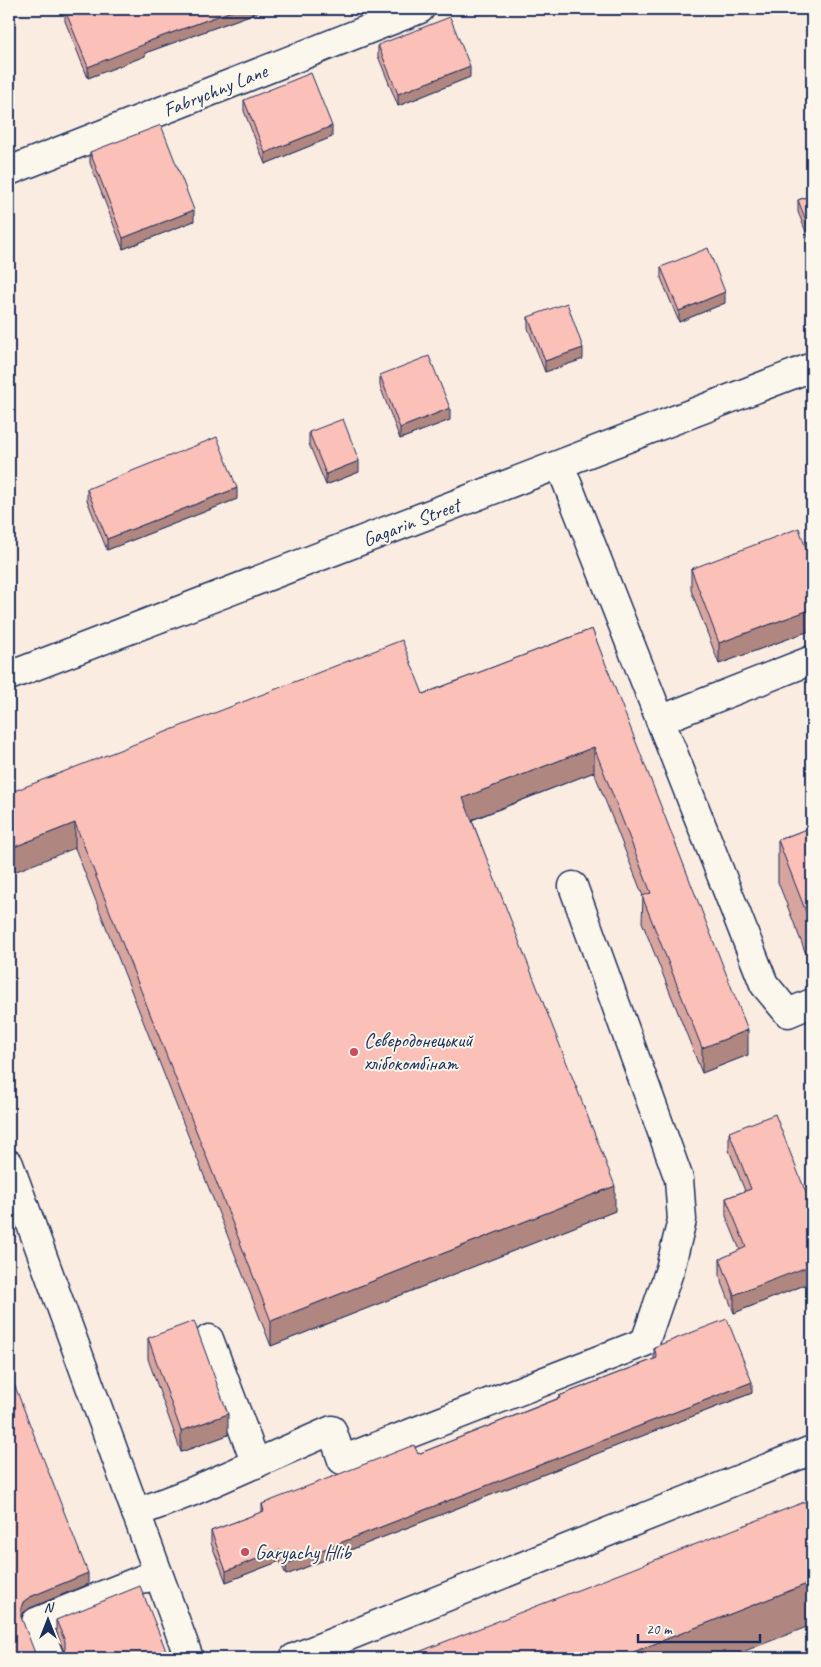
<svg xmlns="http://www.w3.org/2000/svg" width="821" height="1667" viewBox="0 0 821 1667" font-family="Caveat,sans-serif">
	<style>
		.lines { fill: none; stroke-linecap: round; stroke-linejoin: round }
		.minor-casing { stroke: #1b2f5e; stroke-width: 31 }
		.minor { stroke: #fbf7ec; stroke-width: 28 }
		.wall { fill: #d8a59e; stroke: #1b2f5e }
		.shaded-wall { fill: #b08681; stroke: #1b2f5e }
		.building { fill: #fbc0b8; stroke: #1b2f5e }
		.poi-dot { fill: #d1495b; stroke: #fbf7ec; stroke-width: 2 }
		.labels { text-anchor: middle; stroke-width: 4; stroke-linejoin: round; paint-order: stroke }
		.street-label { font-size: 20px; fill: #1b2f5e; stroke: #fbf7ec }
		.poi-label { font-size: 20px; fill: #1b2f5e; stroke: #fbf7ec; text-anchor: start }
	</style>
	<rect width="100%" height="100%" fill="#fbece2"/>
	<filter id="ink" filterUnits="userSpaceOnUse"><feTurbulence type="fractalNoise" baseFrequency=".02" numOctaves="2"/><feDisplacementMap in="SourceGraphic" scale="10" xChannelSelector="R" yChannelSelector="G"/><feConvolveMatrix kernelMatrix="1 2 1 2 8 2 1 2 1" color-interpolation-filters="sRGB"/></filter>
	<g filter="url(#ink)">
		<g class="lines">
			<defs>
				<g id="minor">
					<path d="M 9,171 L 420,9"/>
					<path d="M 560,465 L 764,984 L 788,1013 L 812,1003"/>
					<path d="M 9,676 L 812,367"/>
					<path d="M 660,720 L 812,660"/>
					<path d="M 9,1164 L 189,1658"/>
					<path d="M 209,1339 L 256,1464"/>
					<path d="M 136,1513 L 191,1492 L 332,1430 L 342,1460 L 645,1342 L 670,1269 L 682,1220 L 679,1179 L 573,886"/>
					<path d="M 50,1658 L 36,1622 L 158,1573"/>
					<path d="M 294,1658 L 812,1450"/>
				</g>
			</defs>
			<use href="#minor" class="minor-casing"/>
			<use href="#minor" class="minor"/>
		</g>
		<g class="wall">
			<path d="M 258,9 L 258,12 L 145,53 L 145,56 L 88,78 L 65,21 L 65,10 Z"/>
			<path d="M 378,45 L 470,77 L 398,106 L 378,56 Z"/>
			<path d="M 244,100 L 332,137 L 265,164 L 244,111 Z"/>
			<path d="M 90,152 L 194,221 L 123,249 L 90,163 Z"/>
			<path d="M 812,195 L 812,247 L 798,212 L 798,200 Z"/>
			<path d="M 661,267 L 725,303 L 679,322 L 661,278 Z"/>
			<path d="M 528,317 L 583,359 L 545,372 L 528,328 Z"/>
			<path d="M 380,375 L 450,420 L 400,439 L 380,386 Z"/>
			<path d="M 309,432 L 359,472 L 326,485 L 309,444 Z"/>
			<path d="M 87,489 L 237,499 L 107,550 L 87,500 Z"/>
			<path d="M 812,566 L 812,630 L 719,664 L 691,590 L 691,569 Z"/>
			<path d="M 592,629 L 748,1055 L 702,1073 L 642,922 L 643,896 L 594,772 L 472,820 L 615,1211 L 271,1346 L 75,848 L 9,793 L 423,694 Z"/>
			<path d="M 812,827 L 812,957 L 808,959 L 778,882 L 778,840 Z"/>
			<path d="M 729,1132 L 812,1208 L 812,1275 L 807,1277 L 807,1284 L 734,1313 L 720,1277 L 720,1259 L 740,1250 L 726,1216 L 726,1198 L 745,1191 L 729,1150 Z"/>
			<path d="M 148,1338 L 228,1435 L 181,1452 L 148,1359 Z"/>
			<path d="M 654,1347 L 752,1393 L 286,1575 L 280,1561 L 226,1582 L 211,1543 L 211,1531 L 262,1512 L 262,1504 L 418,1454 L 559,1398 L 559,1396 L 654,1359 Z"/>
			<path d="M 56,1620 L 169,1658 L 62,1657 L 64,1652 L 56,1631 Z"/>
		</g>
		<g class="shaded-wall">
			<path d="M 237,9 L 258,9 L 258,12 L 145,53 L 145,56 L 88,78 L 88,67 L 144,43 Z"/>
			<path d="M 470,66 L 470,77 L 398,106 L 398,94 Z"/>
			<path d="M 332,126 L 332,137 L 265,164 L 265,153 Z"/>
			<path d="M 194,210 L 194,221 L 123,249 L 123,238 Z"/>
			<path d="M 725,292 L 725,303 L 679,322 L 679,311 Z"/>
			<path d="M 583,348 L 583,359 L 545,372 L 545,361 Z"/>
			<path d="M 450,408 L 450,420 L 400,439 L 400,428 Z"/>
			<path d="M 359,461 L 359,472 L 326,485 L 326,474 Z"/>
			<path d="M 237,488 L 237,499 L 107,550 L 107,539 Z"/>
			<path d="M 812,609 L 812,630 L 719,664 L 719,643 Z"/>
			<path d="M 594,747 L 594,772 L 463,823 L 463,798 Z"/>
			<path d="M 75,823 L 75,848 L 9,874 L 9,849 Z"/>
			<path d="M 812,915 L 812,957 L 808,959 L 808,917 Z"/>
			<path d="M 748,1030 L 748,1055 L 702,1073 L 702,1048 Z"/>
			<path d="M 615,1186 L 615,1211 L 271,1346 L 271,1321 Z"/>
			<path d="M 812,1257 L 812,1275 L 807,1277 L 807,1284 L 734,1313 L 734,1295 L 805,1260 Z"/>
			<path d="M 752,1382 L 752,1393 L 286,1575 L 286,1564 Z"/>
			<path d="M 228,1414 L 228,1435 L 181,1452 L 181,1431 Z"/>
			<path d="M 280,1550 L 280,1561 L 226,1582 L 226,1571 Z"/>
			<path d="M 88,1573 L 88,1584 L 30,1608 L 23,1613 L 21,1619 L 21,1608 L 23,1602 L 30,1597 Z"/>
			<path d="M 812,1582 L 812,1625 L 727,1658 L 618,1658 Z"/>
		</g>
		<g class="building">
			<path d="M 67,9 L 237,9 L 144,43 L 145,44 L 88,67 L 65,10 Z"/>
			<path d="M 450,17 L 470,66 L 398,94 L 378,45 Z"/>
			<path d="M 311,73 L 332,126 L 265,153 L 244,100 Z"/>
			<path d="M 161,125 L 194,210 L 123,238 L 90,152 Z"/>
			<path d="M 812,195 L 812,236 L 798,200 Z"/>
			<path d="M 708,248 L 725,292 L 679,311 L 661,267 Z"/>
			<path d="M 567,303 L 583,348 L 545,361 L 528,317 Z"/>
			<path d="M 429,356 L 450,408 L 400,428 L 380,375 Z"/>
			<path d="M 343,419 L 359,461 L 326,474 L 309,432 Z"/>
			<path d="M 217,437 L 237,488 L 107,539 L 87,489 Z"/>
			<path d="M 799,528 L 812,566 L 812,609 L 719,643 L 691,569 Z"/>
			<path d="M 592,629 L 748,1030 L 702,1048 L 642,896 L 651,893 L 594,747 L 463,798 L 615,1186 L 271,1321 L 75,823 L 9,849 L 9,793 L 402,640 L 423,694 Z"/>
			<path d="M 812,827 L 812,915 L 808,917 L 778,840 Z"/>
			<path d="M 775,1114 L 812,1208 L 812,1257 L 805,1260 L 807,1267 L 734,1295 L 720,1259 L 746,1247 L 726,1198 L 751,1189 L 729,1132 Z"/>
			<path d="M 727,1319 L 752,1382 L 286,1564 L 280,1550 L 226,1571 L 211,1531 L 264,1511 L 262,1504 L 414,1445 L 418,1454 L 560,1398 L 559,1396 L 657,1358 L 654,1347 Z"/>
			<path d="M 194,1321 L 228,1414 L 181,1431 L 148,1338 Z"/>
			<path d="M 9,1371 L 88,1573 L 30,1597 L 23,1602 L 21,1608 L 21,1617 L 35,1653 L 40,1658 L 9,1658 Z"/>
			<path d="M 812,1499 L 812,1582 L 618,1658 L 403,1658 Z"/>
			<path d="M 140,1586 L 169,1658 L 60,1658 L 62,1657 L 65,1649 L 65,1641 L 56,1620 Z"/>
		</g>
	</g>
	<g class="poi-dot">
		<circle cx="354" cy="1052" r="5"/>
		<circle cx="245" cy="1552" r="5"/>
	</g>
	<g class="labels">
		<g class="street-label">
			<text transform="translate(215 90) rotate(-22)" y="7">Fabrychny Lane</text>
			<text transform="translate(411 522) rotate(-21)" y="7">Gagarin Street</text>
		</g>
		<g class="poi-label">
			<text x="364" y="1047">Сєвєродонецький<tspan x="364" dy="23">хлібокомбінат</tspan></text>
			<text x="255" y="1559">Garyachy Hlib</text>
		</g>
	</g>
	<rect width="821" height="1667" fill="none" stroke="#fbf7ec" stroke-width="30"/>
	<rect x="15" y="15" width="791" height="1637" fill="none" stroke="#1b2f5e" stroke-width="2" filter="url(#ink)"/>
	<g transform="translate(48 1620)" stroke="#fbf7ec" stroke-width="4" paint-order="stroke">
	<path d="M0-4L9 19L0 12L-9 19Z" fill="#1b2f5e"/>
	<text y="-8" font-size="14" font-weight="bold" text-anchor="middle" fill="#1b2f5e">N</text>
	</g>
	<path d="M638 1634v8h122v-8" fill="none" stroke="#1b2f5e" stroke-width="2.5"/>
	<text x="646" y="1634" font-size="15" fill="#1b2f5e" stroke="#fbf7ec" stroke-width="4" paint-order="stroke">20 m</text>
</svg>
